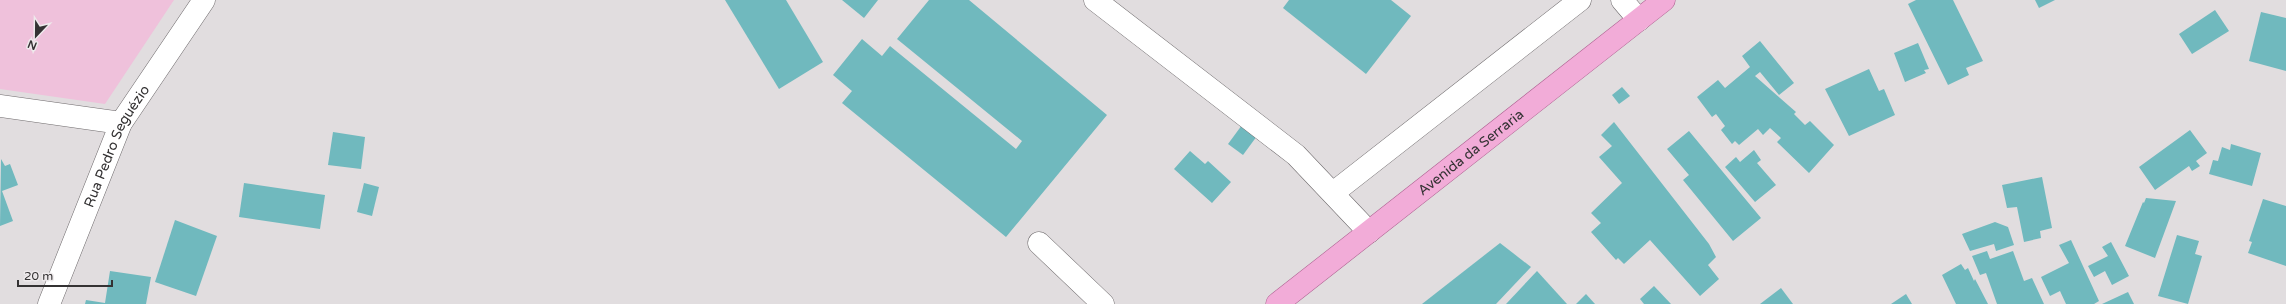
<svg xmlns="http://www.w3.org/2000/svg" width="2286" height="304" viewBox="0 0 2286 304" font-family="'Varela Round',sans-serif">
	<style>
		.green { fill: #efc1db }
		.building { fill: #70b9be }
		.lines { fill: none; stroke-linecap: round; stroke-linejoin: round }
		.minor-casing { stroke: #6f6b6d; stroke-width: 23 }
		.major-casing { stroke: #aa5d8d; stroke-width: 23 }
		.minor { stroke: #fff; stroke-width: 22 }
		.major { stroke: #f2acd8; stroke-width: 22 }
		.labels { text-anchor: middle; stroke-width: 3; stroke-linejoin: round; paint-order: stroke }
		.street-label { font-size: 14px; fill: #343233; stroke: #eeeaec }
	</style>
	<rect width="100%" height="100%" fill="#e1dddf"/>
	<path class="green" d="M 0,0 L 174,0 L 105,104 L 0,89 Z"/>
	<g class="building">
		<path d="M 725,0 L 786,0 L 823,62 L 779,89 Z"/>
		<path d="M 842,0 L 878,0 L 864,18 Z"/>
		<path d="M 929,0 L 969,0 L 1107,115 L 1006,237 L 842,103 L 852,91 L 833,75 L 862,39 L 882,56 L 890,46 L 1016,149 L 1022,141 L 897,39 Z"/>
		<path d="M 1289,0 L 1391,0 L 1411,16 L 1366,74 L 1283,8 Z"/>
		<path d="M 1916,0 L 1953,0 L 1983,61 L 1966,68 L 1969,75 L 1948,85 L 1908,4 Z"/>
		<path d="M 2035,0 L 2055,0 L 2039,8 Z"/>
		<path d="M 2215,10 L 2229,31 L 2192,54 L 2179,34 Z"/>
		<path d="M 2261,12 L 2286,18 L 2286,71 L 2249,61 Z"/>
		<path d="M 1760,41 L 1794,83 L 1779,95 L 1760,72 L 1755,76 L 1796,112 L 1794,114 L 1805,125 L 1810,121 L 1834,145 L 1809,173 L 1777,142 L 1781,138 L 1770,128 L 1763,135 L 1758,129 L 1739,145 L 1735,141 L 1732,144 L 1721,130 L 1725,126 L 1716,114 L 1712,117 L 1697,97 L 1718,80 L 1725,88 L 1750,67 L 1742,56 Z"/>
		<path d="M 1918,43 L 1929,69 L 1924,70 L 1926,73 L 1905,82 L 1894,53 Z"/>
		<path d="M 1869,69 L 1879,91 L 1884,89 L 1895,115 L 1849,136 L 1825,89 Z"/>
		<path d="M 1622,87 L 1630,96 L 1619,104 L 1612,95 Z"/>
		<path d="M 1614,122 L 1709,244 L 1716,257 L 1708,265 L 1719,279 L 1700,296 L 1650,240 L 1624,264 L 1618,258 L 1616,260 L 1591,232 L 1601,223 L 1591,213 L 1622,183 L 1599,157 L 1612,146 L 1601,135 Z"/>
		<path d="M 1242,125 L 1257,136 L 1243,155 L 1228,144 Z"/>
		<path d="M 2190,130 L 2207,153 L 2196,161 L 2200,166 L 2192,171 L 2189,166 L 2155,190 L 2139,167 Z"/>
		<path d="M 1689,131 L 1761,218 L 1733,241 L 1683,180 L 1689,175 L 1667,149 Z"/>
		<path d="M 333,132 L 365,137 L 361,169 L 328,165 Z"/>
		<path d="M 2231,144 L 2261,153 L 2252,186 L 2209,174 L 2213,160 L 2218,161 L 2222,147 L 2230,150 Z"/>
		<path d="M 1754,150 L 1761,160 L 1757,163 L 1776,185 L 1755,202 L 1725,167 L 1736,157 L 1740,162 Z"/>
		<path d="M 1190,151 L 1205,164 L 1208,161 L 1231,182 L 1212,203 L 1174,169 Z"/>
		<path d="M 1,159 L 5,166 L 10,164 L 18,185 L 2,191 L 13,221 L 0,226 Z"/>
		<path d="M 2042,177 L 2052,228 L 2040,231 L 2041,238 L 2024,242 L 2017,207 L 2007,208 L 2002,185 Z"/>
		<path d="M 244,183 L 325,195 L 320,229 L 239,217 Z"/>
		<path d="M 364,183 L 379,187 L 372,216 L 357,212 Z"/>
		<path d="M 2146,198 L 2176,201 L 2155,258 L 2125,246 L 2143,202 L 2144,203 Z"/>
		<path d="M 2263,199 L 2286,206 L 2286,266 L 2248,253 L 2252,242 L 2249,241 Z"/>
		<path d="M 175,220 L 217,236 L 196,296 L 155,282 Z"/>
		<path d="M 1995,222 L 2008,227 L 2014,245 L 1996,251 L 1994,244 L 1970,251 L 1962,234 Z"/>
		<path d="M 2177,235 L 2199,241 L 2195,254 L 2202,256 L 2188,304 L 2158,296 Z"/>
		<path d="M 2071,240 L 2099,301 L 2094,304 L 2066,304 L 2060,291 L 2050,296 L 2041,277 L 2069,263 L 2059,245 Z"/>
		<path d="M 2111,242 L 2129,276 L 2112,285 L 2105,271 L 2094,277 L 2088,266 L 2108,256 L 2102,247 Z"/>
		<path d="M 1500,243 L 1531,267 L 1496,304 L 1422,304 Z"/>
		<path d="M 1987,251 L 1990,259 L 2013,251 L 2024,281 L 2032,278 L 2044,304 L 1997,304 L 1986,273 L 1980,275 L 1972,256 Z"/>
		<path d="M 1961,264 L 1965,270 L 1968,268 L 1974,281 L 1975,279 L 1988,304 L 1956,304 L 1942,275 Z"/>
		<path d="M 110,271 L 151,277 L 146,304 L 85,304 L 86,300 L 105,303 Z"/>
		<path d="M 1537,271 L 1567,304 L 1506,304 Z"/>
		<path d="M 1654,286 L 1671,304 L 1644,304 L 1640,299 Z"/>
		<path d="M 1781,288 L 1793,304 L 1760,304 Z"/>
		<path d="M 2128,292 L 2134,304 L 2102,304 Z"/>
		<path d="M 1586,294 L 1595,304 L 1576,304 Z"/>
		<path d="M 1906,294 L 1912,304 L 1891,304 Z"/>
	</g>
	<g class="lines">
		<defs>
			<g id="minor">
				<path d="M 1095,0 L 1296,155 L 1369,232"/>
				<path d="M 1622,0 L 1639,20"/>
				<path d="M 0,106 L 121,123"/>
				<path d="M 1333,193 L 1580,0"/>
				<path d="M 1039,243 L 1103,304"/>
				<path id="s1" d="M 49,304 L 121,123 L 204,0"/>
			</g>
			<g id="major">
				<path id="s2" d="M 1277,304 L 1664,0"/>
			</g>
		</defs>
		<use href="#minor" class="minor-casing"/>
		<use href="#major" class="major-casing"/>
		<use href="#minor" class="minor"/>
		<use href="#major" class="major"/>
	</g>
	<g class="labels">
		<g class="street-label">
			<text dy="5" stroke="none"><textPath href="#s1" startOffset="172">Rua Pedro Seguézio</textPath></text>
			<text dy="5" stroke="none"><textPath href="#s2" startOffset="246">Avenida da Serraria</textPath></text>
		</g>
	</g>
	<g transform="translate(36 36) rotate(202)" stroke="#eeeaec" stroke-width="3" paint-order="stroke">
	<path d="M0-3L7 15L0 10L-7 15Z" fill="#343233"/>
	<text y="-6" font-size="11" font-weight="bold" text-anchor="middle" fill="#343233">N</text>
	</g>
	<path d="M18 280v6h94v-6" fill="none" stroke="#343233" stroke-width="2"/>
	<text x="24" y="280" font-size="12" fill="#343233" stroke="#eeeaec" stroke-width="3" paint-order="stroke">20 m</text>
</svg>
